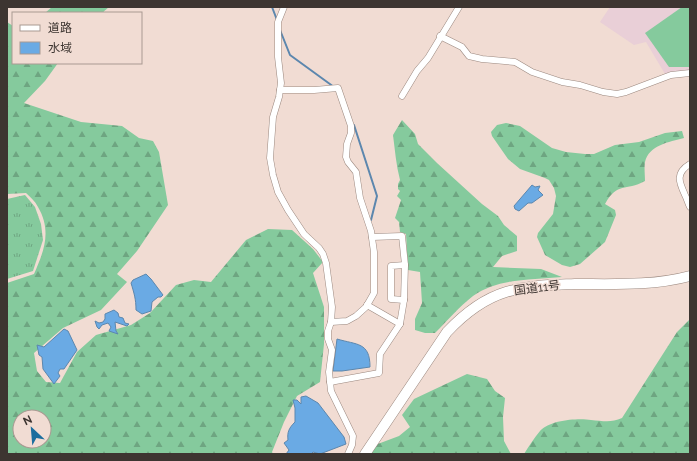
<svg xmlns="http://www.w3.org/2000/svg" width="697" height="461" viewBox="0 0 697 461" font-family="Raleway,'Noto Sans JP',sans-serif">
	<style>
		.education { fill: #e9cfd7 }
		.grass { fill: url(#grass-tufts) }
		.forest { fill: url(#forest-firs); fill-rule: evenodd }
		.pitch { fill: #85ca9d }
		.water { fill: #6aaae4; stroke: #5c87ae }
		.lines { fill: none; stroke-linecap: round; stroke-linejoin: round }
		.stream { stroke: #5c87ae; stroke-width: 2 }
		.minor-casing { stroke: #9b887f; stroke-width: 7 }
		.trunk-casing { stroke: #9b887f; stroke-width: 11 }
		.minor { stroke: #fff; stroke-width: 6 }
		.trunk { stroke: #fff; stroke-width: 10 }
		.labels { text-anchor: middle; stroke-width: 3; stroke-linejoin: round; paint-order: stroke }
		.street-label { font-size: 12px; fill: #3d3531; stroke: #f1dcd3 }
	</style>
	<defs>
		<pattern id="grass-tufts" width="24" height="20" patternUnits="userSpaceOnUse"><rect width="24" height="20" fill="#85ca9d"/><path d="M3 7l-1-3M5 7V3M7 7l1-3M15 17l-1-3M17 17v-4M19 17l1-3" fill="none" stroke="#6ea581"/></pattern>
		<pattern id="forest-firs" width="22" height="20" patternUnits="userSpaceOnUse"><rect width="22" height="20" fill="#85ca9d"/><path d="M5 1l3.5 6h-7zM16 11l3.5 6h-7z" fill="#6ea581"/></pattern>
	</defs>
	<rect width="100%" height="100%" fill="#f1dcd3"/>
	<path class="education" d="M 610,7 L 690,7 L 690,71 L 665,74 L 646,42 L 634,45 L 600,22 Z"/>
	<path class="grass" d="M 25,195 L 35,207 L 41,224 L 43,240 L 33,271 L 7,279 L 7,199 Z"/>
	<g class="forest">
		<path d="M 52,7 L 109,7 L 102,13 L 45,13 Z"/>
		<path d="M 7,22 L 13,26 L 13,63 L 58,63 L 45,81 L 24,103 L 81,122 L 122,126 L 139,138 L 153,141 L 159,152 L 168,205 L 137,251 L 117,274 L 127,282 L 101,310 L 63,328 L 34,353 L 37,371 L 46,382 L 60,383 L 77,352 L 96,335 L 131,325 L 150,313 L 176,285 L 194,280 L 211,282 L 246,240 L 268,229 L 292,230 L 313,249 L 323,262 L 313,273 L 324,307 L 324,344 L 320,382 L 297,396 L 284,422 L 272,452 L 273,454 L 7,454 L 7,283 L 34,274 C 44,251 52,231 38,207 C 35,201 30,197 26,193 L 7,194 ZM 20,417 L 44,417 L 44,441 L 20,441 Z"/>
		<path d="M 402,120 L 415,134 L 418,144 L 437,163 L 482,204 L 498,216 L 504,225 L 517,236 L 517,251 L 502,256 L 493,267 L 541,269 L 562,277 C 532,280 498,278 473,296 C 459,307 448,320 435,333 L 425,333 L 415,330 L 415,319 L 422,303 L 420,272 L 408,270 L 406,234 L 400,232 L 399,222 L 395,218 L 401,200 L 397,196 L 400,191 L 398,189 L 398,184 L 400,180 C 396,165 395,150 393,135 Z"/>
		<path d="M 506,123 L 520,126 L 552,148 L 566,152 L 585,154 L 594,154 L 615,145 L 639,142 L 665,133 L 682,131 L 684,138 C 669,142 649,145 645,162 C 644,168 645,175 645,181 C 625,192 618,181 605,204 L 615,210 L 616,215 L 605,242 L 580,264 L 570,267 L 562,265 L 545,255 L 537,237 L 538,233 L 553,214 L 556,196 L 554,188 L 549,180 L 545,178 L 520,169 L 508,159 L 492,136 L 491,132 L 497,125 Z"/>
		<path d="M 690,319 L 690,454 L 524,454 C 529,446 534,438 540,431 C 550,420 578,418 591,420 C 603,421 611,423 622,418 L 677,332 Z"/>
		<path d="M 467,374 L 487,379 L 495,391 L 505,398 L 503,417 L 504,441 L 511,454 L 369,454 L 375,445 L 399,436 L 410,427 L 402,415 L 414,399 Z"/>
	</g>
	<path class="pitch" d="M 682,7 L 690,7 L 690,67 L 669,67 L 645,33 Z"/>
	<g class="water">
		<path d="M 532,185 L 535,187 L 540,186 L 538,190 L 543,195 L 532,203 L 528,203 L 519,211 L 515,209 L 514,206 Z"/>
		<path d="M 146,274 L 151,279 L 163,295 L 161,297 L 158,297 L 152,302 L 151,311 L 142,314 L 136,310 C 136,299 134,293 131,283 L 133,280 Z"/>
		<path d="M 114,310 L 118,313 L 119,317 L 123,318 L 125,323 L 129,324 L 127,326 L 115,322 L 116,331 L 118,334 L 109,331 L 111,327 L 108,323 L 102,325 L 99,329 L 97,327 L 95,321 L 99,323 L 103,322 L 105,319 L 105,314 Z"/>
		<path d="M 64,329 L 68,331 L 77,350 L 64,369 L 60,369 L 58,373 L 60,376 L 54,384 L 43,369 L 42,357 L 39,355 L 37,345 L 44,347 Z"/>
		<path d="M 337,339 C 357,345 370,342 370,367 L 342,371 L 333,371 Z"/>
		<path d="M 306,396 L 318,403 L 344,437 L 346,444 L 320,454 L 313,452 L 311,454 L 286,454 L 289,450 L 284,443 L 288,440 C 287,432 289,428 295,422 L 295,408 L 293,400 L 297,400 L 301,404 L 301,397 Z"/>
	</g>
	<g class="lines">
		<g class="stream">
			<path d="M 272,7 L 277,20"/>
			<path d="M 280,30 L 290,55 L 334,87"/>
			<path d="M 354,125 L 377,196 L 371,220"/>
		</g>
		<defs>
			<g id="minor">
				<path d="M 284,7 L 278,22 L 278,57 L 281,83 L 279,97 L 273,117 L 270,158 L 273,175 L 278,192 L 288,210 L 304,234 L 319,248 L 323,254 L 326,263 L 332,307 L 331,322 L 328,331 L 328,339 L 332,350 L 329,372 L 331,391 L 353,436 L 352,445 L 348,454"/>
				<path d="M 440,36 L 462,47 L 469,56 L 482,59 L 515,62 L 532,72 L 562,82 L 580,85 L 603,92 L 617,94 L 626,92 L 671,75 L 690,73"/>
				<path d="M 280,90 L 314,90 L 338,88 L 351,126 L 351,133 L 347,144 L 346,157 L 348,162 L 356,172 L 360,198 L 371,231 L 374,252 L 374,293 L 366,307 L 356,316 L 347,321 L 331,322"/>
				<path d="M 402,96 L 417,71 L 428,58 L 459,7"/>
				<path d="M 690,164 C 675,173 679,182 685,195 C 687,199 688,203 690,207"/>
				<path d="M 404,300 L 391,299 L 391,266 L 405,265"/>
				<path d="M 367,305 L 400,324"/>
				<path d="M 330,382 L 379,373 L 380,354 L 400,324 L 404,300 L 405,265 L 402,236 L 372,237"/>
			</g>
			<path id="trunk" d="M 365,454 L 447,332 C 463,315 483,299 506,292 C 529,285 552,285 575,284 C 614,284 653,286 690,276"/>
		</defs>
		<use href="#minor" class="minor-casing"/>
		<use href="#trunk" class="trunk-casing"/>
		<use href="#minor" class="minor"/>
		<use href="#trunk" class="trunk"/>
	</g>
	<g class="labels">
		<g class="street-label">
			<text transform="translate(537 288) rotate(-7)" y="4">国道11号</text>
		</g>
	</g>
	<rect width="697" height="461" fill="none" stroke="#3d3531" stroke-width="16"/>
	<rect x="12" y="12" width="130" height="52" fill="#f1dcd3" stroke="#a99992"/>
	<rect x="20" y="25" width="20" height="6" fill="#ffffff" stroke="#a99992"/>
	<text x="48" y="32" font-size="12" fill="#3d3531">道路</text>
	<rect x="20" y="42" width="20" height="12" fill="#6aaae4" stroke="#a99992"/>
	<text x="48" y="52" font-size="12" fill="#3d3531">水域</text>
	<g transform="translate(32 429) rotate(334)"><circle r="19" fill="#f1dcd3" stroke="#a99992"/>
	<path d="M0-3L7 15L0 10L-7 15Z" fill="#1b6d9e"/>
	<text y="-6" font-size="11" font-weight="bold" text-anchor="middle" fill="#3d3531">N</text>
	</g>
</svg>
